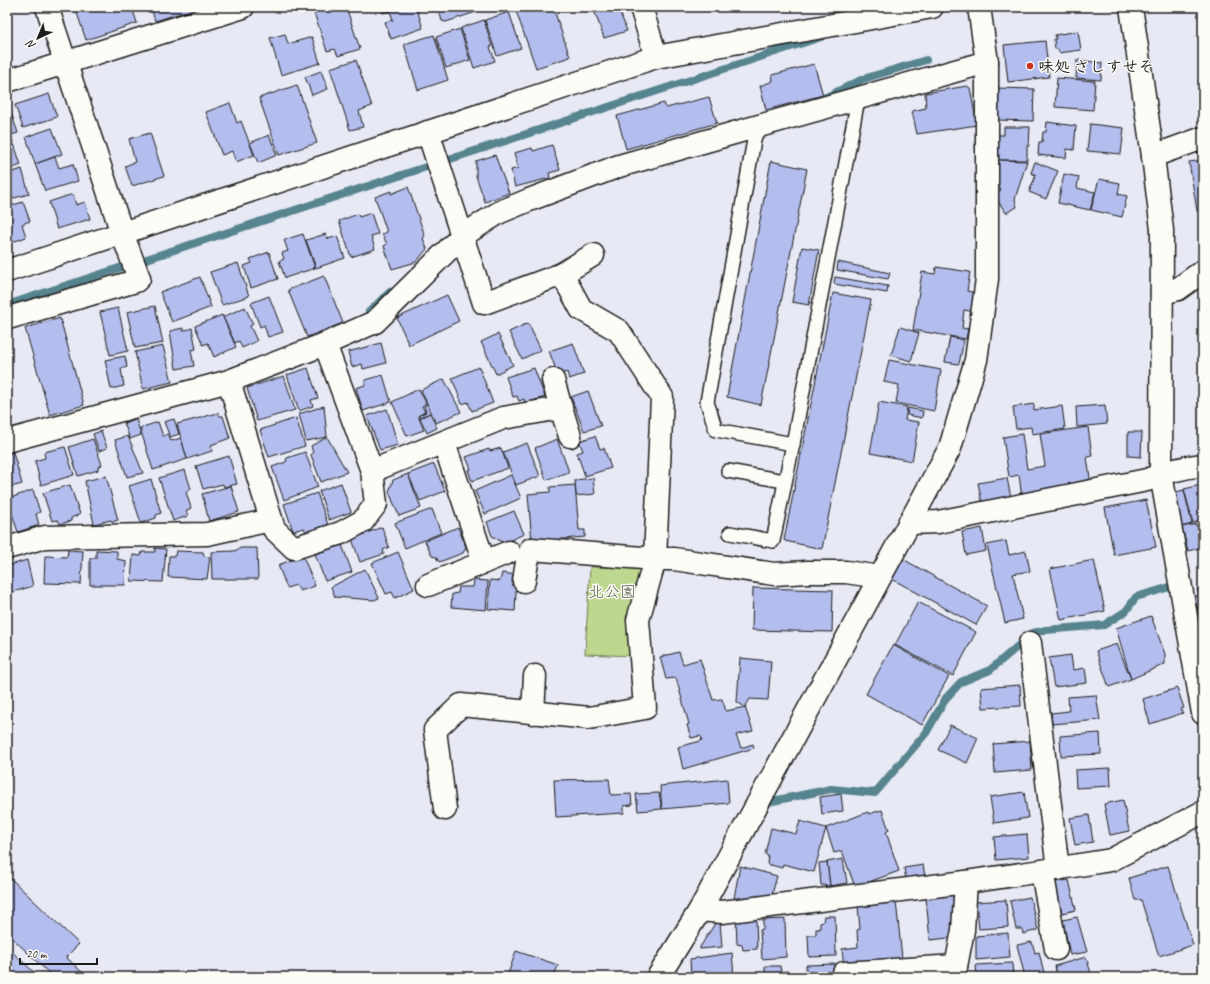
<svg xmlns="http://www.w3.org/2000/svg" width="1210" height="984" viewBox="0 0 1210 984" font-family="Caveat,'Klee One',sans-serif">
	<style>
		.green { fill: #bed78e; stroke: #6d7a55 }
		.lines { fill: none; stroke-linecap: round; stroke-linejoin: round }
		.stream { stroke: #56848f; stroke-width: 8 }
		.building { fill: #b3bdee; stroke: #1c1c1c }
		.lane-casing { stroke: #1c1c1c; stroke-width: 16 }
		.street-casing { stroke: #1c1c1c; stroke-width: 25 }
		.secondary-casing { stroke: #1c1c1c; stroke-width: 25 }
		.lane { stroke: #fdfcf7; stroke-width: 13 }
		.street { stroke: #fdfcf7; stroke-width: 22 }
		.secondary { stroke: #fdfcf7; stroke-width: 22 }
		.poi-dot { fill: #c8321e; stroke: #fdfcf7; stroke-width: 1.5 }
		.labels { text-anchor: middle; stroke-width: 3; stroke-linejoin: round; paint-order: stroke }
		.poi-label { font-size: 16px; font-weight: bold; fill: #1c1c1c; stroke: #fdfcf7; text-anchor: start }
		.park-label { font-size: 16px; fill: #555d44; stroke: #fdfcf7 }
	</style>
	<rect width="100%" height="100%" fill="#e7e9f4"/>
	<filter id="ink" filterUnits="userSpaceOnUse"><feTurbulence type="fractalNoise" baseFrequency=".025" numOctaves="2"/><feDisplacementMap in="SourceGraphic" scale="8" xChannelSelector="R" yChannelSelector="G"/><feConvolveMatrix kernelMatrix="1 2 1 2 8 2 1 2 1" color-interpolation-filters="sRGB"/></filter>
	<g filter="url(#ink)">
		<path class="green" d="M 590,567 L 643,568 L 632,656 L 585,654 Z"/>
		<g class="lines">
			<g class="stream">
				<path d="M 826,97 L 863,79 L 926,60"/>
				<path d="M 7,305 L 821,37"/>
				<path d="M 369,312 L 390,292"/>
				<path d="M 768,802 L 831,789 L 875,793 L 926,733 L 946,698 L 961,682 L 990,670 L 1033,633 L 1046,630 L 1104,625 L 1126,611 L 1136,597 L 1170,587"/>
			</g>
		</g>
		<g class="building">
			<path d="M 75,7 L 132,7 L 137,23 L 86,40 Z"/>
			<path d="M 151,7 L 190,7 L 191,10 L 155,21 Z"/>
			<path d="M 312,7 L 337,7 L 337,9 L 346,7 L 360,49 L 338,56 L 335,49 L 327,51 Z"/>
			<path d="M 381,7 L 416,7 L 423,28 L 391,39 L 385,22 L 393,20 L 390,11 L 383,13 Z"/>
			<path d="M 438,7 L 491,7 L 446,22 L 442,21 Z"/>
			<path d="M 527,7 L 553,7 L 570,57 L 536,68 L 516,11 Z"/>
			<path d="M 593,7 L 618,7 L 627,31 L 604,38 Z"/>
			<path d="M 509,12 L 521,48 L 497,56 L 485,20 Z"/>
			<path d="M 484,20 L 492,46 L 490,47 L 495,61 L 474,68 L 461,28 Z"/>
			<path d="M 460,29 L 470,60 L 446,68 L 436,37 Z"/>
			<path d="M 1078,31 L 1081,50 L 1059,53 L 1058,49 L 1055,49 L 1054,39 L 1056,39 L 1055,35 Z"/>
			<path d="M 285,34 L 288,44 L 312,37 L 320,63 L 281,75 L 270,38 Z"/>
			<path d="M 434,35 L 448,80 L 418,90 L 404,44 Z"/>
			<path d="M 1045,41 L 1049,77 L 1008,82 L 1004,45 Z"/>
			<path d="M 356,60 L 372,106 L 359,111 L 363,127 L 350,130 L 330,68 Z"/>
			<path d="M 1077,60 L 1102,63 L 1101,80 L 1076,78 Z"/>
			<path d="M 814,64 L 823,95 L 766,110 L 760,86 L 773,81 L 772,75 Z"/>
			<path d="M 321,71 L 328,89 L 312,95 L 305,77 Z"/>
			<path d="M 1057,78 L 1095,81 L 1093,110 L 1055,107 Z"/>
			<path d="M 297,85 L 317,143 L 279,155 L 259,98 Z"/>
			<path d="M 967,86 L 970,88 L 977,125 L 917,134 L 912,111 L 926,108 L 925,93 Z"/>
			<path d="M 996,88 L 1034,89 L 1033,121 L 996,120 Z"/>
			<path d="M 49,94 L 57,117 L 23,128 L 15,105 Z"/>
			<path d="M 709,97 L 717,123 L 626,149 L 617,116 L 664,103 L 666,108 Z"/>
			<path d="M 7,101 L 18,133 L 7,136 Z"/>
			<path d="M 230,103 L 237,123 L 241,121 L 254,155 L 236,162 L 232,151 L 222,155 L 206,112 Z"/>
			<path d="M 1047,122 L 1076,126 L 1074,150 L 1067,149 L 1066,158 L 1038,155 L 1039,142 L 1042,142 L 1043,132 L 1046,132 Z"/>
			<path d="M 1090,124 L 1124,128 L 1121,154 L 1087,151 Z"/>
			<path d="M 1004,127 L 1030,127 L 1029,146 L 1027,146 L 1027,160 L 997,160 L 998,135 L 1004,135 Z"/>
			<path d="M 52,128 L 62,154 L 35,164 L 26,137 Z"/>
			<path d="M 150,133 L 164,176 L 132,186 L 125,166 L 135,162 L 129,139 Z"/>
			<path d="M 269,135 L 277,155 L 258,163 L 250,143 Z"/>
			<path d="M 13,141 L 21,165 L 7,170 L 7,143 Z"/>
			<path d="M 552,145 L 560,170 L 549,173 L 550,178 L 515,187 L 511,170 L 518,168 L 514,153 L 532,148 L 533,151 Z"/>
			<path d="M 495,155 L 509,193 L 485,202 L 476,176 L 476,161 Z"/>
			<path d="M 55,157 L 59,168 L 73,164 L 78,181 L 45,191 L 35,164 Z"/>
			<path d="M 997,160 L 1027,161 L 1015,199 L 1017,207 L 1006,213 L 998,201 L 999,197 L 997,193 L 1001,190 L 997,185 Z"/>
			<path d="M 1203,160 L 1203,210 L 1197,211 L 1189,162 Z"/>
			<path d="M 771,161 L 807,169 L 761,405 L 727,397 Z"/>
			<path d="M 1035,162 L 1058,171 L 1046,199 L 1029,192 L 1036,175 L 1031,173 Z"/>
			<path d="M 22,169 L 29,194 L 7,200 L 7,174 Z"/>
			<path d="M 1064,174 L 1079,177 L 1077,188 L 1095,192 L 1090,210 L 1058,203 Z"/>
			<path d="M 1099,179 L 1120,183 L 1118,194 L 1127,196 L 1122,217 L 1091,210 Z"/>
			<path d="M 408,187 L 425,236 L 423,238 L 427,249 L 416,262 L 392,269 L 384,246 L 387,244 L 382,234 L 387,232 L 375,197 L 391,191 L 391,194 Z"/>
			<path d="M 73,194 L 76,205 L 85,202 L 90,219 L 57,229 L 49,202 Z"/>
			<path d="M 23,202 L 30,221 L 22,224 L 26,237 L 10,243 L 7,232 L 7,207 Z"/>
			<path d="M 371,213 L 378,234 L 371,236 L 375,249 L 351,257 L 339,221 L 358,214 L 359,217 Z"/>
			<path d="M 303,234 L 315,268 L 285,278 L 279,261 L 284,259 L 282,253 L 288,251 L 284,240 Z"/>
			<path d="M 326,234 L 328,239 L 337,236 L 345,258 L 316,268 L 306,240 Z"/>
			<path d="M 802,247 L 819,250 L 809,305 L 792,302 Z"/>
			<path d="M 269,252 L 278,279 L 251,288 L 244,266 L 252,263 L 250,259 Z"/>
			<path d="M 838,262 L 890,273 L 888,279 L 837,270 Z"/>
			<path d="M 238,263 L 249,296 L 222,305 L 210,272 Z"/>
			<path d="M 936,267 L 970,272 L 967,291 L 978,293 L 975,312 L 964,310 L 962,328 L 968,329 L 966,339 L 913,330 L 922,272 L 935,274 Z"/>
			<path d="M 324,276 L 343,323 L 307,337 L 288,290 Z"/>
			<path d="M 200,277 L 211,307 L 172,322 L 160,292 Z"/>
			<path d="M 835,277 L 888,286 L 887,293 L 834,284 Z"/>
			<path d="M 833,293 L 871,300 L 822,549 L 785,541 L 784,540 Z"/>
			<path d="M 447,295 L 459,321 L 409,345 L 397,318 Z"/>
			<path d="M 269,296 L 283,332 L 268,337 L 264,325 L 260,327 L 251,303 Z"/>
			<path d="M 155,306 L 163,343 L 135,348 L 127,312 Z"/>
			<path d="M 245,307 L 253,324 L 250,326 L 257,341 L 242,348 L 239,341 L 235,343 L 223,317 Z"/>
			<path d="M 118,308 L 128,351 L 110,355 L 100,312 Z"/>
			<path d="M 222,315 L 236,347 L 214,357 L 208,343 L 203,345 L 195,326 Z"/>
			<path d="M 60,318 L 84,405 L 50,415 L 25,328 Z"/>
			<path d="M 528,323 L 541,350 L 522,359 L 509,332 Z"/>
			<path d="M 900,327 L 919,333 L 911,361 L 891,355 Z"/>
			<path d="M 183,328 L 183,331 L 192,328 L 196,349 L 191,350 L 194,366 L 176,369 L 170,331 Z"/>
			<path d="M 498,334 L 513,365 L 496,374 L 481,342 Z"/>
			<path d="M 950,337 L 964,340 L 959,364 L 945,362 Z"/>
			<path d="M 381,343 L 386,363 L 363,369 L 362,364 L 352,367 L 348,352 Z"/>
			<path d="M 573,343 L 584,374 L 569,379 L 567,372 L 558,375 L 549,351 Z"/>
			<path d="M 163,346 L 172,382 L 143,389 L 135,352 Z"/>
			<path d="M 125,356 L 127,367 L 121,369 L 124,386 L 111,389 L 105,360 Z"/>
			<path d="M 889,360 L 941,370 L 934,411 L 896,403 L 899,385 L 884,382 Z"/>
			<path d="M 479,367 L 493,403 L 472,411 L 468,402 L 462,404 L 452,378 Z"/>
			<path d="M 308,368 L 318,398 L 311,400 L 313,406 L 299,411 L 287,375 Z"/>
			<path d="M 534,368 L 545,397 L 525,403 L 524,399 L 519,401 L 517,396 L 513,397 L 506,377 Z"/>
			<path d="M 383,375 L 391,402 L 363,411 L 356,388 L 365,385 L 365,380 Z"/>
			<path d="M 284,376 L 295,410 L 257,421 L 247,388 Z"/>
			<path d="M 444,379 L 461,412 L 436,423 L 421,390 Z"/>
			<path d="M 419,389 L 426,403 L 422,406 L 425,412 L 418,416 L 424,430 L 407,436 L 392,402 Z"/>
			<path d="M 588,391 L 601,426 L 584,431 L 571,397 Z"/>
			<path d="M 879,402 L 907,407 L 905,420 L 919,422 L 912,461 L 870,453 Z"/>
			<path d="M 427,404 L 431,413 L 419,417 L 419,415 L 426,412 L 424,406 Z"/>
			<path d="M 1034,404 L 1034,410 L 1062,406 L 1065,429 L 1032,434 L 1031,427 L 1016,429 L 1013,407 Z"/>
			<path d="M 1105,405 L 1107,424 L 1077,427 L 1076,407 Z"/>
			<path d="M 324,406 L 327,437 L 306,441 L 299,414 Z"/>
			<path d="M 908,408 L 923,411 L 922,418 L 907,415 Z"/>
			<path d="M 387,409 L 398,445 L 380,450 L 367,416 Z"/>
			<path d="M 218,413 L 220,416 L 223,416 L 230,438 L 211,445 L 212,451 L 187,459 L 177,424 Z"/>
			<path d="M 430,413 L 437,428 L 427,433 L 420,418 Z"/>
			<path d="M 296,418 L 305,446 L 269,457 L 260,430 Z"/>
			<path d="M 136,419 L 141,435 L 130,439 L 124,423 Z"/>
			<path d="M 174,419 L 179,434 L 170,437 L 164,422 Z"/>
			<path d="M 158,422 L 163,436 L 168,434 L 171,441 L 181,438 L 187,459 L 153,470 L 140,428 Z"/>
			<path d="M 1088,427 L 1092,456 L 1087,457 L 1091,485 L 1022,498 L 1019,475 L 1009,477 L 1003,437 L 1022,434 L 1027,469 L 1045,466 L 1040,434 Z"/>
			<path d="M 101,431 L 107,448 L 99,451 L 93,434 Z"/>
			<path d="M 1128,432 L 1142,432 L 1141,457 L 1128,456 Z"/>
			<path d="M 128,436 L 143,473 L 127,477 L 115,440 Z"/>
			<path d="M 595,436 L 600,449 L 604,448 L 611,468 L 585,476 L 577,453 L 583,451 L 579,441 Z"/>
			<path d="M 327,437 L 347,472 L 321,482 L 311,455 L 313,453 L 311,446 Z"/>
			<path d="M 93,439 L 102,465 L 98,467 L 98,470 L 78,476 L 69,447 Z"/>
			<path d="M 557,439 L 569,472 L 546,480 L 535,448 Z"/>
			<path d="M 527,443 L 540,476 L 516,485 L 503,452 Z"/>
			<path d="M 65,447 L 74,475 L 41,485 L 35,461 L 45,458 L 44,452 Z"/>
			<path d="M 501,448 L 508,468 L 472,481 L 468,470 L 471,469 L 466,457 L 489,449 L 490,451 Z"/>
			<path d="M 13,452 L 22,484 L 7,488 L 7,454 Z"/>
			<path d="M 305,452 L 318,487 L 284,500 L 272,467 L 286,462 L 287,458 Z"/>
			<path d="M 229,456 L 237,484 L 224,487 L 223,484 L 203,489 L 196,466 Z"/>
			<path d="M 434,464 L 445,491 L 420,501 L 408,474 Z"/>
			<path d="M 185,470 L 191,489 L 186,492 L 191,508 L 186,511 L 188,516 L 173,521 L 159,478 Z"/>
			<path d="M 408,474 L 421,508 L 399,516 L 389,492 L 393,480 Z"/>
			<path d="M 511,475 L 521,498 L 485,514 L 475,491 Z"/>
			<path d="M 106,476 L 118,520 L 112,522 L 111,520 L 94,524 L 85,481 Z"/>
			<path d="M 593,478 L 595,494 L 576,496 L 575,480 Z"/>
			<path d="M 1007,478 L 1011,498 L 982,503 L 978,483 Z"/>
			<path d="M 151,479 L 161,513 L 156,515 L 156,518 L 141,523 L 129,486 Z"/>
			<path d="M 341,483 L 351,512 L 329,520 L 319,491 Z"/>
			<path d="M 70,485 L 80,514 L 71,518 L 71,521 L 60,524 L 58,520 L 52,521 L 43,493 Z"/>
			<path d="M 575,485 L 579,530 L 585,530 L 585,537 L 532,542 L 528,494 L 550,492 L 550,487 Z"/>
			<path d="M 1201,485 L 1203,494 L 1203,520 L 1193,523 L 1184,489 Z"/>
			<path d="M 231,486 L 239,512 L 209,521 L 202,494 Z"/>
			<path d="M 33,490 L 40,512 L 36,514 L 39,525 L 18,532 L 7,499 Z"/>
			<path d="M 1184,490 L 1192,524 L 1177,528 L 1168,494 Z"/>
			<path d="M 317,493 L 328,525 L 306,532 L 304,528 L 293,531 L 284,504 Z"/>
			<path d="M 1146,500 L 1156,547 L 1114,555 L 1105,508 Z"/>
			<path d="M 432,509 L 441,533 L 405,548 L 395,523 Z"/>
			<path d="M 514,511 L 524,534 L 504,543 L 492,536 L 487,522 Z"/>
			<path d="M 1196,524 L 1197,527 L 1203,525 L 1203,547 L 1188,551 L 1182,527 Z"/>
			<path d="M 382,527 L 389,547 L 383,550 L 384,554 L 360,562 L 352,539 Z"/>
			<path d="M 458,527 L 466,547 L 463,553 L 439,562 L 436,557 L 432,556 L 425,541 Z"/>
			<path d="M 982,528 L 986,551 L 966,555 L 962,532 Z"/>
			<path d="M 1006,541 L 1009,555 L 1026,551 L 1030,571 L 1013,574 L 1023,619 L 1005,623 L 987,545 Z"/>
			<path d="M 342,545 L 352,572 L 325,581 L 315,554 Z"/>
			<path d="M 155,548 L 166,549 L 163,582 L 131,581 L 133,555 L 141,556 L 142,552 L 155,552 Z"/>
			<path d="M 241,548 L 257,548 L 258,579 L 212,579 L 211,552 L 234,551 Z"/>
			<path d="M 68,550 L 83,551 L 81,584 L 44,583 L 45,556 L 67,557 Z"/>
			<path d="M 96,550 L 117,551 L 117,559 L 126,561 L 125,585 L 90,585 L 90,558 L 96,558 Z"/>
			<path d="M 176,551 L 203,552 L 204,556 L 210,557 L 207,579 L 168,577 L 169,556 L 175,556 Z"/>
			<path d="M 398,552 L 414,589 L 395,598 L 392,592 L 386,594 L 372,563 Z"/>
			<path d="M 303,556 L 315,586 L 300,591 L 296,585 L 287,588 L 278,565 Z"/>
			<path d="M 901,558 L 987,606 L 976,625 L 890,578 Z"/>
			<path d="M 27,560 L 33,586 L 7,594 L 7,566 Z"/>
			<path d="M 1094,560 L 1105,611 L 1061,620 L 1050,569 Z"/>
			<path d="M 365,569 L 379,598 L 374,600 L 335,597 L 331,587 Z"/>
			<path d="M 502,573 L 517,575 L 515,611 L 488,609 L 490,580 L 500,581 Z"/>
			<path d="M 474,580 L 488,581 L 486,610 L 451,607 L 452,594 L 458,593 L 459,587 L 473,587 Z"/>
			<path d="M 1203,587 L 1203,624 L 1194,597 L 1199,595 L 1197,589 Z"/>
			<path d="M 753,588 L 833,590 L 832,632 L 752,630 Z"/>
			<path d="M 918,602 L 976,632 L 953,676 L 895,645 Z"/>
			<path d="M 1151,616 L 1165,654 L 1165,664 L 1131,679 L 1116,628 Z"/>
			<path d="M 1117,644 L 1131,679 L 1109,687 L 1096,651 Z"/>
			<path d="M 893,645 L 949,676 L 922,725 L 866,694 Z"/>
			<path d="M 679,652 L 683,664 L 700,659 L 713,700 L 722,699 L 726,711 L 745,707 L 753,731 L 736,735 L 741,748 L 753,744 L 754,748 L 683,769 L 678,747 L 701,741 L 702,738 L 700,736 L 691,738 L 687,725 L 689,724 L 676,678 L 666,679 L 660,657 Z"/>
			<path d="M 1071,655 L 1073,670 L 1085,668 L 1087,683 L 1054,687 L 1049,658 Z"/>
			<path d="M 740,658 L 771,661 L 768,700 L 750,699 L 745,707 L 737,702 Z"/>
			<path d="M 1020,685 L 1021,706 L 983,708 L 981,688 Z"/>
			<path d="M 1177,688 L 1184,708 L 1181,709 L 1183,713 L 1150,724 L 1143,699 Z"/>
			<path d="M 1096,695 L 1100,720 L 1052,724 L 1051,713 L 1069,711 L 1068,697 Z"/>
			<path d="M 950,725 L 978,738 L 967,763 L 938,750 Z"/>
			<path d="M 1100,733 L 1101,754 L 1061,756 L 1060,736 Z"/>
			<path d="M 1030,741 L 1032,770 L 995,773 L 993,744 Z"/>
			<path d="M 1110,768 L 1111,786 L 1076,788 L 1075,770 Z"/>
			<path d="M 609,779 L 611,795 L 631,794 L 632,805 L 624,806 L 624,813 L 556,817 L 554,780 Z"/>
			<path d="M 727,779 L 729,803 L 662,809 L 660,786 Z"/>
			<path d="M 1024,792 L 1028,818 L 994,823 L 990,797 Z"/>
			<path d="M 659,793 L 662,809 L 638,811 L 636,794 Z"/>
			<path d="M 841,794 L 843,811 L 822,814 L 820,797 Z"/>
			<path d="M 1123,800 L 1129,831 L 1110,835 L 1104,804 Z"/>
			<path d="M 882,810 L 889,830 L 886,832 L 899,871 L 855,887 L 842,851 L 834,853 L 826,828 L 868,812 L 869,814 Z"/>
			<path d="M 1089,815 L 1093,842 L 1075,845 L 1070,818 Z"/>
			<path d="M 800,821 L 826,828 L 814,872 L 783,864 L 782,868 L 767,864 L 768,856 L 765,854 L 771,828 L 796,834 Z"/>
			<path d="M 1027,834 L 1029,857 L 996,860 L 994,837 Z"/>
			<path d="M 843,859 L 847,883 L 830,886 L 827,862 Z"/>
			<path d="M 827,862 L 830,886 L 821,885 L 819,863 Z"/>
			<path d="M 923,865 L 925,877 L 906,880 L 904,868 Z"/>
			<path d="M 740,866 L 777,876 L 771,898 L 757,895 L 756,899 L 744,897 L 742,900 L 734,898 Z"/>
			<path d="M 1168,866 L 1193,945 L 1159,956 L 1141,900 L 1135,900 L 1129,878 Z"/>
			<path d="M 7,875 L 79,944 L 66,957 L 87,977 L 53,977 L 7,933 Z"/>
			<path d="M 1069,880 L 1076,910 L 1062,913 L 1055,882 Z"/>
			<path d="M 954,895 L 958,937 L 930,940 L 926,898 Z"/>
			<path d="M 1030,897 L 1038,930 L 1023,934 L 1022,929 L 1016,929 L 1010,901 Z"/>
			<path d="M 1006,900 L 1008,927 L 979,929 L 976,902 Z"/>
			<path d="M 896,901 L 902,958 L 844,967 L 842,949 L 858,947 L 857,930 L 860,929 L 858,906 Z"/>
			<path d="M 824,916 L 835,916 L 836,956 L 809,957 L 808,935 L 816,935 L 816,929 L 820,929 L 820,923 L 823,922 Z"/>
			<path d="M 1077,917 L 1087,952 L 1070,955 L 1063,920 Z"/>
			<path d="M 756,918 L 757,949 L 743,950 L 742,945 L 737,944 L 736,920 Z"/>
			<path d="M 785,919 L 786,957 L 762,959 L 760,930 L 763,929 L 763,920 Z"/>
			<path d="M 716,922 L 720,922 L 722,947 L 700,949 L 700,947 Z"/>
			<path d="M 1008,933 L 1010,957 L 976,960 L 976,936 Z"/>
			<path d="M 1032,942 L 1035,953 L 1039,952 L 1045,977 L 1025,977 L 1017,945 Z"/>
			<path d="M 7,947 L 39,977 L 7,977 Z"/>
			<path d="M 516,951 L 558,965 L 554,977 L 507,977 Z"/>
			<path d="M 732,953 L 734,977 L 691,977 L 690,959 Z"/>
			<path d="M 1086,957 L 1091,973 L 1076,977 L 1057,977 L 1055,966 Z"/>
			<path d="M 1012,963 L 1013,977 L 977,977 L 976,965 Z"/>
			<path d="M 837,964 L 837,977 L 802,977 L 806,976 L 806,965 Z"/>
			<path d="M 765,966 L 780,966 L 781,972 L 787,971 L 789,977 L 765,977 Z"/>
		</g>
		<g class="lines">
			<defs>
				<g id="lane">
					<path d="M 758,126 L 754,140 L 707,402 L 716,430 L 793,444"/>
					<path d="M 728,471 L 784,481"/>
					<path d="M 730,533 L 773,541 L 793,444 L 858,99"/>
				</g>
				<g id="street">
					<path d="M 641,7 L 656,57"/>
					<path d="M 1131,7 L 1153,156 L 1162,230 L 1161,474 L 1203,713"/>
					<path d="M 7,81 L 243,7"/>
					<path d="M 428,132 L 484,303 L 562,274 L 581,309 L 619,331 L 662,397 L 655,559 L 638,620 L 645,708 L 589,718 L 461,705 L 435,730 L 445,809"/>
					<path d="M 1153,156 L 1203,138"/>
					<path d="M 562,274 L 593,255"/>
					<path d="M 1162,293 L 1178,289 L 1203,271"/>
					<path d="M 8,318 L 136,281 L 139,278 L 122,233 L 47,7"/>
					<path d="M 553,380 L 561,408 L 570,436"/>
					<path d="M 229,381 L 274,529 L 294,548 L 341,533 L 363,521 L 376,504 L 372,471 L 325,344"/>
					<path d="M 7,441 L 229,381 L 325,344 L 375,322 L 462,236 L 500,212 L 529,200 L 619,166 L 741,131 L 987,62"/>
					<path d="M 444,443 L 484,562"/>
					<path d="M 372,471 L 503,418 L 561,408"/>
					<path d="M 909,523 L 938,522 L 1147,480 C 1165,472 1183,467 1203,465"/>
					<path d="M 7,548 L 45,537 L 207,534 L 271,520"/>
					<path d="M 524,581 L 527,562 L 531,549 L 655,559 L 674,559 L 774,574 L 807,572 L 846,572 L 880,577"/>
					<path d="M 428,585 L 509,552"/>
					<path d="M 1030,643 L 1058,869"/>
					<path d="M 533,713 L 535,676"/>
					<path d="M 1042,871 L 1056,949"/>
					<path d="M 700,910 L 722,912 L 966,882 L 1042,871 L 1111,860 L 1203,812"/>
					<path d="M 844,973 L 956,966"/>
					<path d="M 658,977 L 700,910 L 950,448 L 976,360 L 987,279 L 987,62 L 979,7"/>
					<path d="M 954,977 L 963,930 L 966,882"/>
				</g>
				<path id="secondary" d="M 7,271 L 656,57 L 932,7"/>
			</defs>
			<use href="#lane" class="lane-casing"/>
			<use href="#street" class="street-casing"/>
			<use href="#secondary" class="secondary-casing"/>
			<use href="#lane" class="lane"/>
			<use href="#street" class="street"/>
			<use href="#secondary" class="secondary"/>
		</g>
	</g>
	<circle class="poi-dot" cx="1030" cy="66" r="4"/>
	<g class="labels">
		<g class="poi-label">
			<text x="1038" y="72">味処 さしすせそ</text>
		</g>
		<g class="park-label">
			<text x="612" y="597">北公園</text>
		</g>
	</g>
	<rect width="1210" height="984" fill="none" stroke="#fdfcf7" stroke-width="24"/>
	<rect x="12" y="12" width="1186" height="960" fill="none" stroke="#1c1c1c" stroke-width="1.5" filter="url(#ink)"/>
	<g transform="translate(38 38) rotate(224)" stroke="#fdfcf7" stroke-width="3" paint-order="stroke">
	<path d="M0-3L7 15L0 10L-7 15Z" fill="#1c1c1c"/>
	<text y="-6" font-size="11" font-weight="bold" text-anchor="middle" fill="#1c1c1c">N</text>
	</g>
	<path d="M20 958v6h77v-6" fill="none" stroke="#1c1c1c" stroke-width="2"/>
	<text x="26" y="958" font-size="12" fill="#1c1c1c" stroke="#fdfcf7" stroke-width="3" paint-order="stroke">20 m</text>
</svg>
